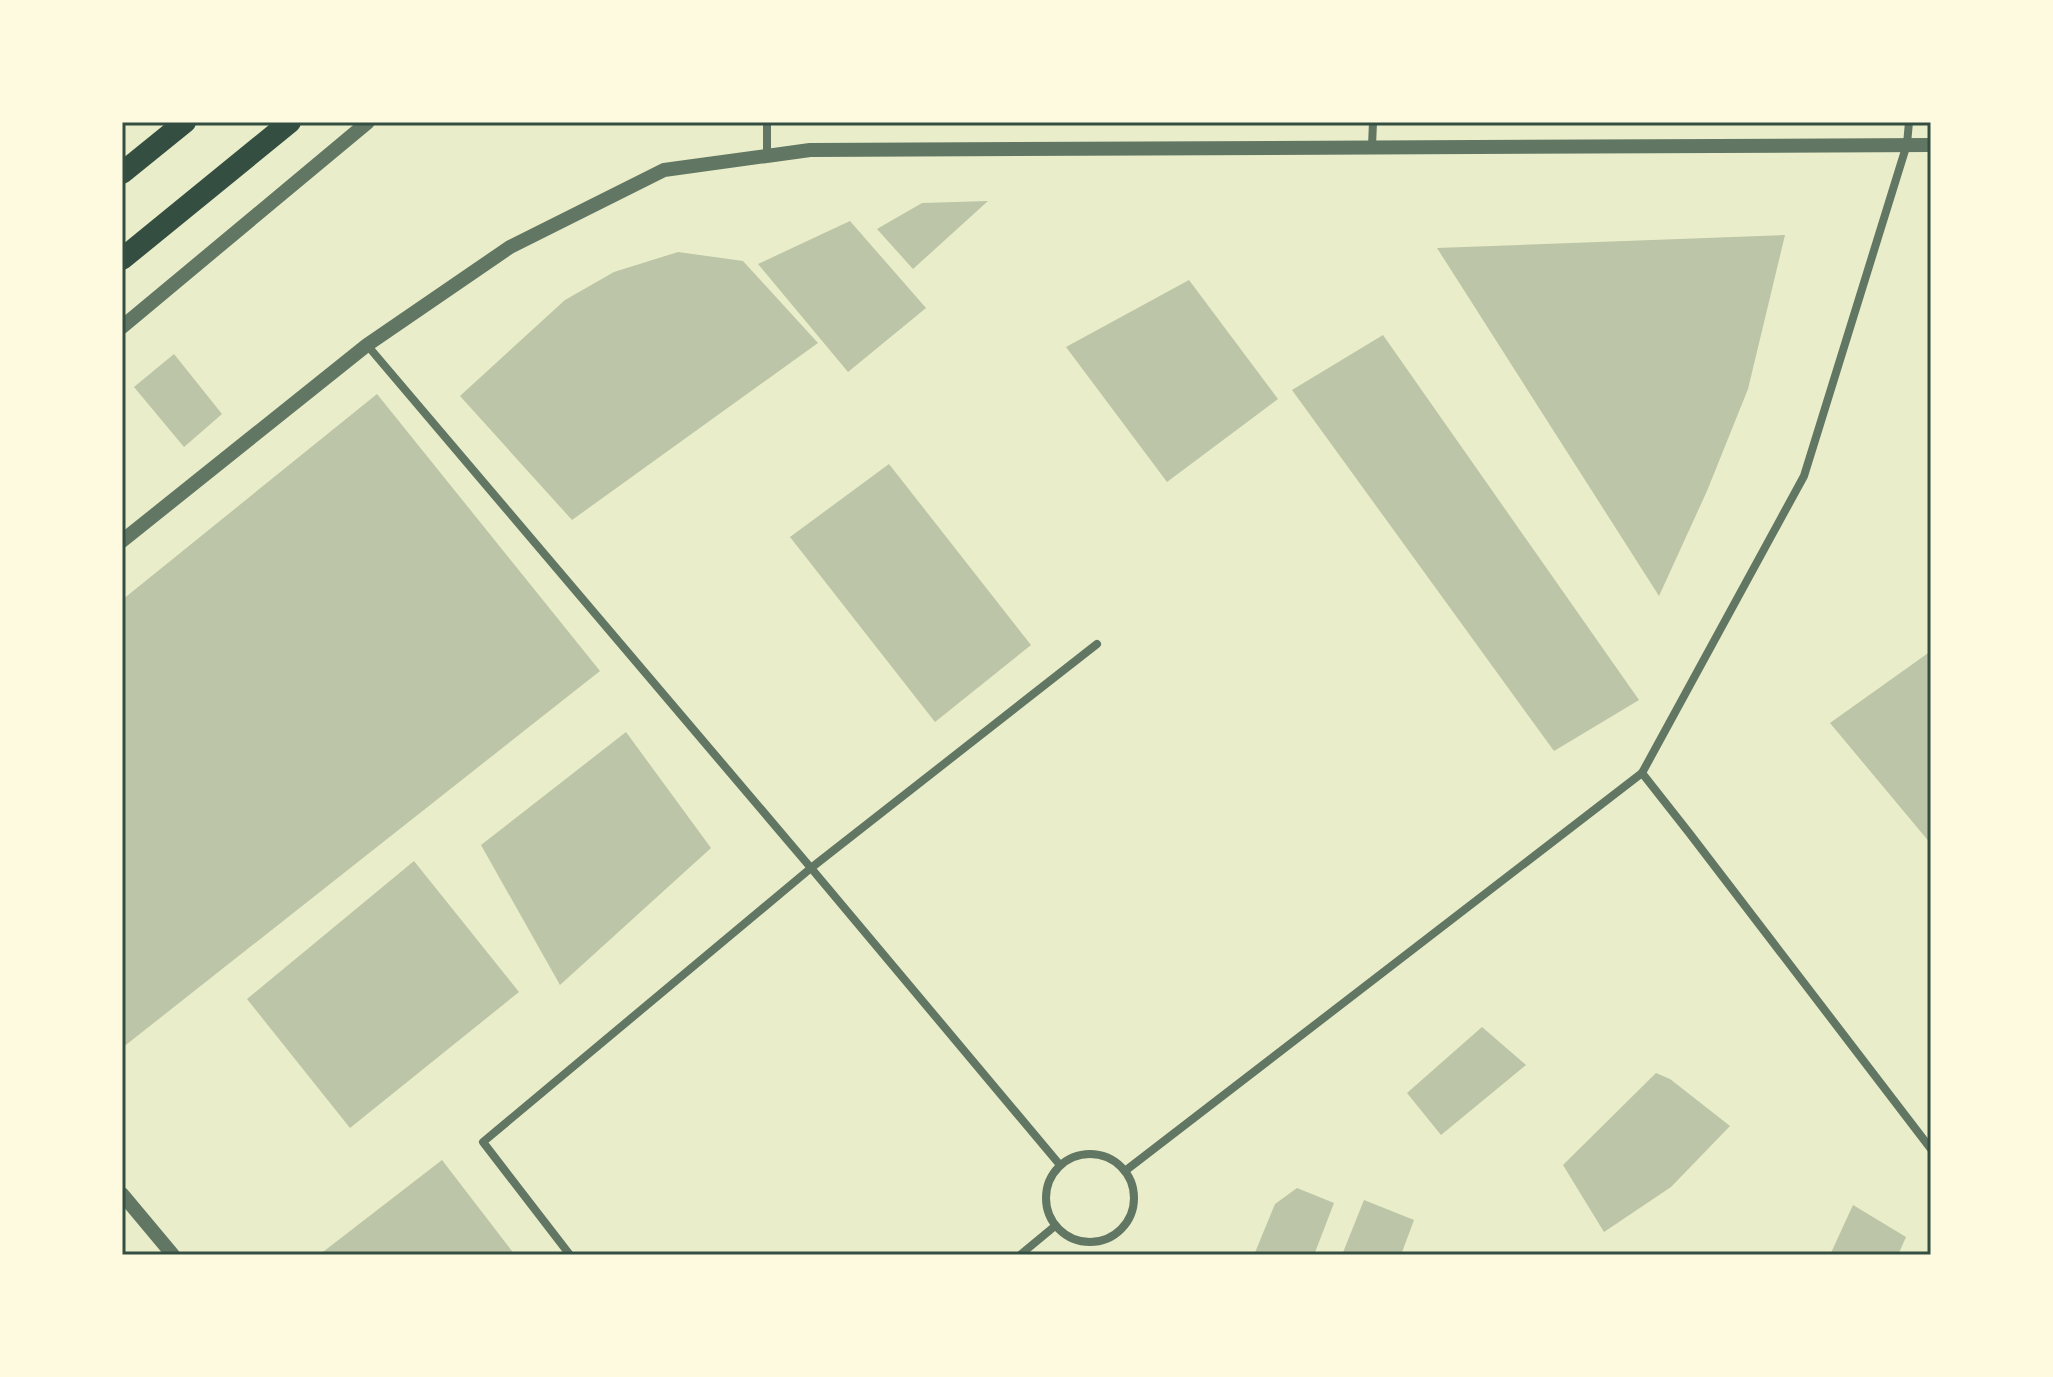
<svg xmlns="http://www.w3.org/2000/svg" width="2053" height="1377" viewBox="0 0 2053 1377" font-family="'Asap Condensed',sans-serif">
	<style>
		.building { fill: #bcc5a7 }
		.lines { fill: none; stroke-linecap: round; stroke-linejoin: round }
		.minor { stroke: #617663; stroke-width: 8 }
		.tertiary { stroke: #617663; stroke-width: 14 }
		.trunk { stroke: #344e41; stroke-width: 22 }
		.neatline { fill: none; stroke: #344e41; stroke-width: 3 }
	</style>
	<rect width="100%" height="100%" fill="#e9edc9"/>
	<g class="building">
		<path d="M 988,201 L 913,269 L 877,229 L 922,203 Z"/>
		<path d="M 850,221 L 926,308 L 848,372 L 758,264 Z"/>
		<path d="M 1785,235 L 1748,389 L 1707,491 L 1659,596 L 1437,248 Z"/>
		<path d="M 678,252 L 743,261 L 818,343 L 572,520 L 460,396 L 565,300 L 614,272 Z"/>
		<path d="M 1189,280 L 1278,399 L 1167,482 L 1066,347 Z"/>
		<path d="M 1383,335 L 1639,700 L 1554,751 L 1292,390 Z"/>
		<path d="M 174,354 L 222,414 L 184,447 L 134,387 Z"/>
		<path d="M 377,394 L 600,671 L 122,1048 L 122,600 Z"/>
		<path d="M 889,464 L 1031,645 L 935,722 L 790,537 Z"/>
		<path d="M 1931,651 L 1931,844 L 1830,723 Z"/>
		<path d="M 626,732 L 711,848 L 560,985 L 481,845 Z"/>
		<path d="M 414,861 L 519,992 L 350,1128 L 247,999 Z"/>
		<path d="M 1482,1027 L 1526,1065 L 1441,1135 L 1407,1093 Z"/>
		<path d="M 1656,1073 L 1670,1079 L 1730,1126 L 1671,1187 L 1604,1232 L 1563,1165 Z"/>
		<path d="M 442,1160 L 515,1255 L 319,1255 Z"/>
		<path d="M 1297,1188 L 1334,1203 L 1314,1255 L 1254,1255 L 1275,1204 Z"/>
		<path d="M 1364,1200 L 1414,1220 L 1401,1255 L 1342,1255 Z"/>
		<path d="M 1853,1205 L 1906,1237 L 1898,1255 L 1830,1255 Z"/>
	</g>
	<g class="lines">
		<g class="minor">
			<path d="M 767,122 L 767,156"/>
			<path d="M 1372,146 L 1373,122"/>
			<path d="M 367,345 L 811,868 L 483,1142 L 570,1255"/>
			<path d="M 1642,773 L 1804,476 L 1907,144 L 1909,122"/>
			<circle cx="1090" cy="1198" r="44"/>
			<path d="M 1060,1165 L 811,868 L 1097,644"/>
			<path d="M 1125,1171 L 1642,773 L 1690,834 L 1931,1149"/>
			<path d="M 1020,1255 L 1055,1226"/>
		</g>
		<g class="tertiary">
			<path d="M 122,327 L 368,122"/>
			<path d="M 122,541 L 367,345 L 510,247 L 664,170 L 810,150 L 1931,145"/>
			<path d="M 122,1194 L 173,1255"/>
		</g>
		<g class="trunk">
			<path d="M 122,173 L 185,122"/>
			<path d="M 122,259 L 290,122"/>
		</g>
	</g>
	<rect width="2053" height="1377" fill="none" stroke="#fefae0" stroke-width="248"/>
	<rect x="124" y="124" width="1805" height="1129" class="neatline"/>
</svg>
